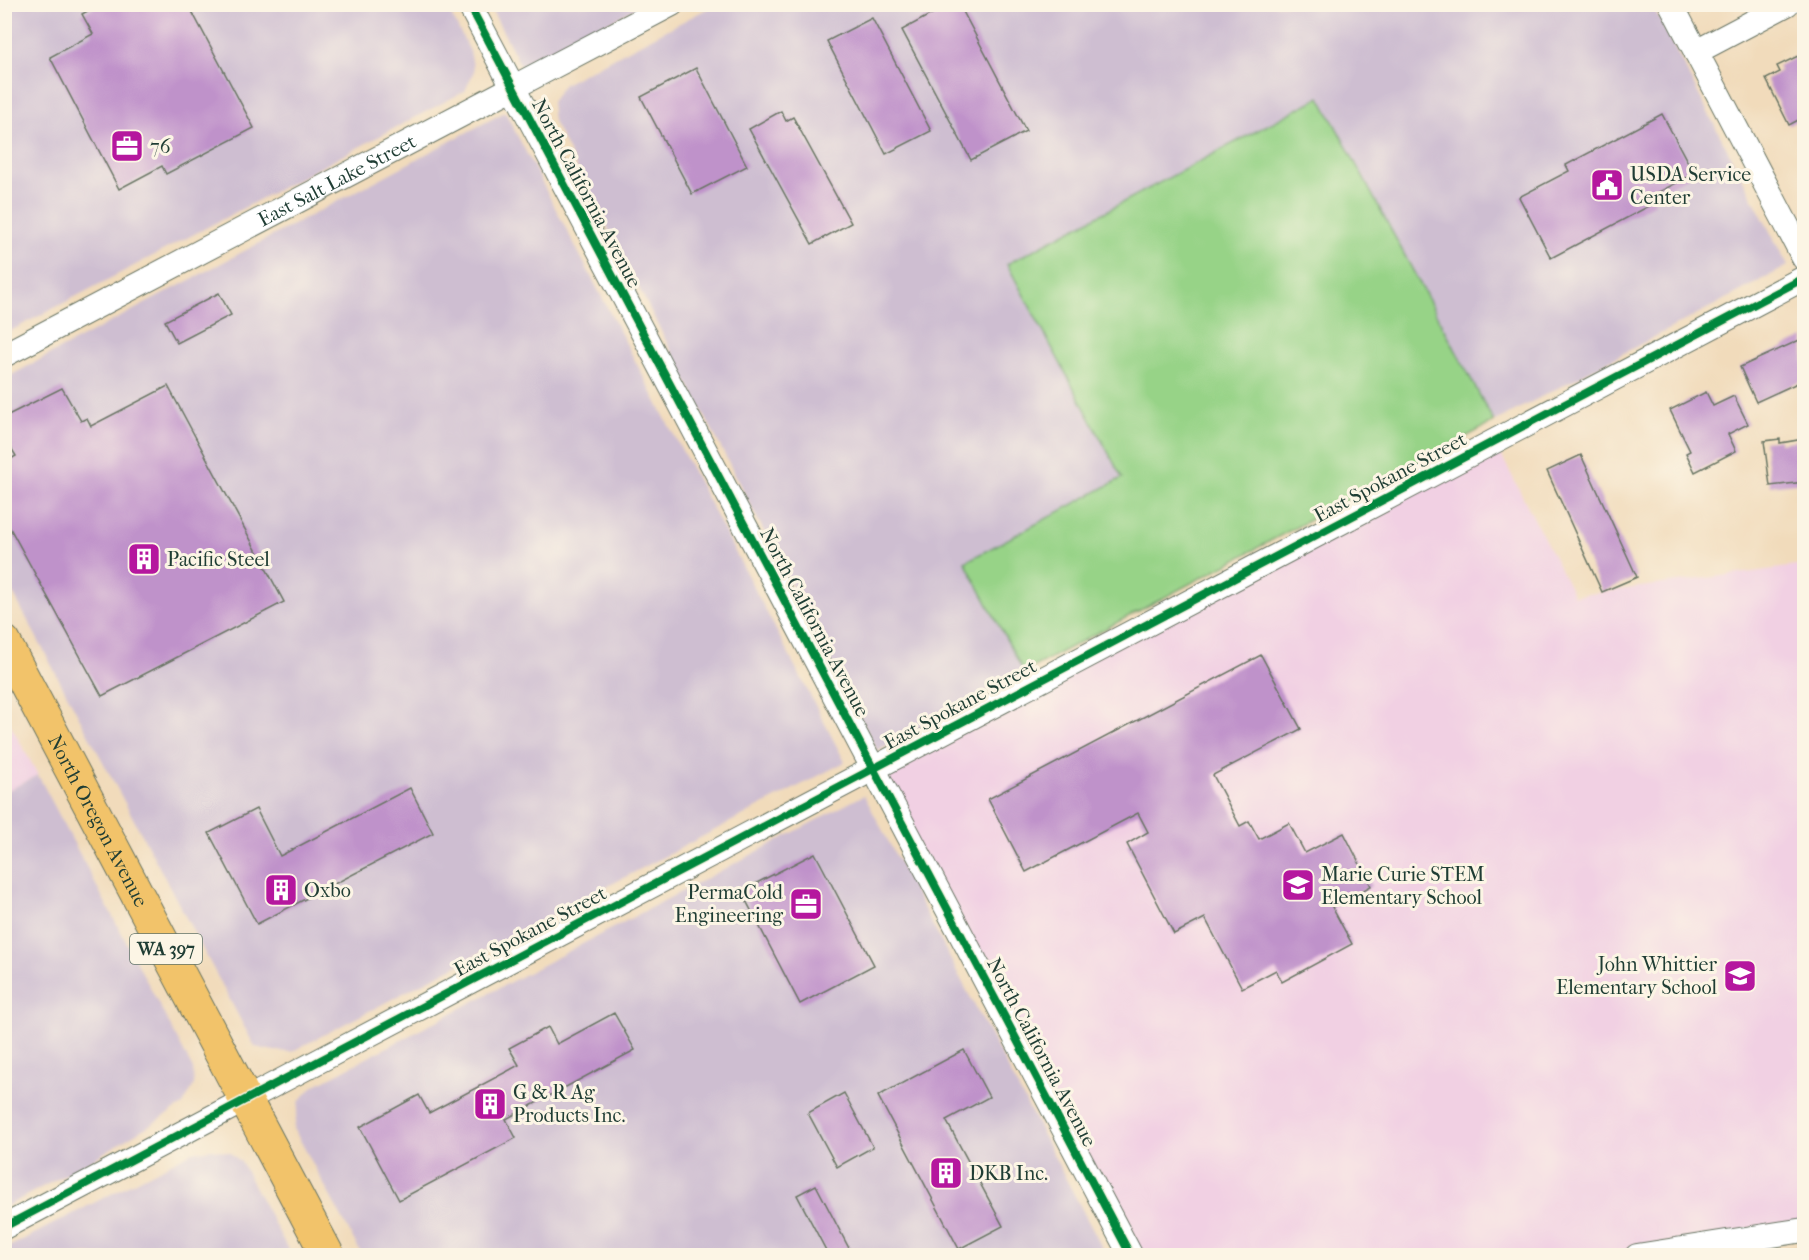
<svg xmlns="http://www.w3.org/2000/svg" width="1809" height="1260" viewBox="0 0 1809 1260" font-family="'IM FELL French Canon',serif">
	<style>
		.built { fill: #f1d0e3 }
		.industrial { fill: #cebed1 }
		.green { fill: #97d387; stroke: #5b885e; stroke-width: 1.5 }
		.building { fill: #bf92ca }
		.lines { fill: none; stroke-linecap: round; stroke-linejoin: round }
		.street-casing { stroke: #687463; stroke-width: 26 }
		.primary-casing { stroke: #687463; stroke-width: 35 }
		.street { stroke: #fff; stroke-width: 24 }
		.primary { stroke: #f2c36a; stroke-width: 33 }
		.cycleway-casing { stroke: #fcf5e5; stroke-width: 11 }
		.cycleway { stroke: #00873e; stroke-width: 8 }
		.labels { text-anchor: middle; stroke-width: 6; stroke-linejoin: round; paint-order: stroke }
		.shield { fill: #fcf5e5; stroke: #617469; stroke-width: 1.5 }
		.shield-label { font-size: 18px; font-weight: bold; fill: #1f3d34 }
		.poi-label { font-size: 20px; fill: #1f3d34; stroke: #fcf5e5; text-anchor: start }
		.street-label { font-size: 20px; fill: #1f3d34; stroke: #fcf5e5 }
	</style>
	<rect width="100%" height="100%" fill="#fcf5e5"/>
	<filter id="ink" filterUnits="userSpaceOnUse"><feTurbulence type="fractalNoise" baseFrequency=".0167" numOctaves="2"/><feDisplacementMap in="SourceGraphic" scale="12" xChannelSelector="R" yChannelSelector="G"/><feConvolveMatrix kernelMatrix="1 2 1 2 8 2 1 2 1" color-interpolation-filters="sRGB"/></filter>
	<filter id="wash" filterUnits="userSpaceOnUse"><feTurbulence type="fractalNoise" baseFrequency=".008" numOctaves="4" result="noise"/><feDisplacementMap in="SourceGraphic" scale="24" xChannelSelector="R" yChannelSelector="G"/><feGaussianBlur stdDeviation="1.35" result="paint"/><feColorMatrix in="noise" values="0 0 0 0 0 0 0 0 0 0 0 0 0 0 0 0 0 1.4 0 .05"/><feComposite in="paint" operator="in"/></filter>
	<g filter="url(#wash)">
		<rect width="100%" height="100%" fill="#f1dbbb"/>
		<g class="built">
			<path d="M 1494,441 L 1574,596 L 1804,565 L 1804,1234 L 1637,1256 L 1131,1255 L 873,768 Z"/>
			<path d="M 4,713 L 38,775 L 5,792 L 4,792 Z"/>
		</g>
		<g class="industrial">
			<path d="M 5,5 L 446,5 L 470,51 L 474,71 L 465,91 L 5,334 Z"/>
			<path d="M 489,5 L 642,5 L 522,68 Z"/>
			<path d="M 714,5 L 1652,5 L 1788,266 L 1494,422 L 1320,97 L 1007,264 L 1122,479 L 965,562 L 1024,672 L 877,751 L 553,121 L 551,102 L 564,84 Z"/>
			<path d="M 505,112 L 845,762 L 291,1052 L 274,1051 L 255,1047 L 5,578 L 4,379 Z"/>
			<path d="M 38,775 L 193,1069 L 194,1085 L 183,1105 L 87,1163 L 5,1207 L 5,792 Z"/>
			<path d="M 864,795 L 1106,1255 L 362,1255 L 294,1129 L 299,1102 L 312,1087 Z"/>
			<path d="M 211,1149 L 229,1152 L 241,1162 L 291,1255 L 5,1255 L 5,1249 L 192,1152 Z"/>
		</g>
		<path class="green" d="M 1320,97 L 1494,422 L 1024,672 L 965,562 L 1122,478 L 1007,264 Z"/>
		<g id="blocks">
			<g class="building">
				<path d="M 100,4 L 188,4 L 254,128 L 166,174 L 162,166 L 119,189 L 50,57 L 93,34 L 82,14 Z"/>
				<path d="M 950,4 L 959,4 L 1026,131 L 971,160 L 902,30 Z"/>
				<path d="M 872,18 L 931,131 L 886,154 L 827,41 Z"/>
				<path d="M 1798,56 L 1804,69 L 1804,117 L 1789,125 L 1766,79 L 1780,72 L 1777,66 Z"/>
				<path d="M 696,68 L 747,166 L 692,194 L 641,97 Z"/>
				<path d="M 781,111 L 786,121 L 793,117 L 851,223 L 812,244 L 749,129 Z"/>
				<path d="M 1662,114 L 1694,174 L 1651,196 L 1655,203 L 1551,258 L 1519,197 L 1569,171 L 1566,165 Z"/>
				<path d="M 219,293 L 231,315 L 177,343 L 165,321 Z"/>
				<path d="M 1804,338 L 1804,380 L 1756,402 L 1740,367 Z"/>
				<path d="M 168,386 L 284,602 L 102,696 L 4,517 L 4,463 L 16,456 L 4,436 L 4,417 L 62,388 L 81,421 L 87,418 L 91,426 Z"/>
				<path d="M 1706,392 L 1713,406 L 1734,396 L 1748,424 L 1728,434 L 1736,451 L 1695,472 L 1686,453 L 1690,451 L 1670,410 Z"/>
				<path d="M 1780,439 L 1780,443 L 1804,439 L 1804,482 L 1770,486 L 1764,441 Z"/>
				<path d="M 1581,455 L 1637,577 L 1602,592 L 1547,471 Z"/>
				<path d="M 1261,655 L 1301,729 L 1213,775 L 1240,826 L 1249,821 L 1259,839 L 1289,823 L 1305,853 L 1344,833 L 1371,886 L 1332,907 L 1352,944 L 1282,982 L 1276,970 L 1242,988 L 1205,918 L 1174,934 L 1127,844 L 1148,832 L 1138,813 L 1026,872 L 988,799 Z"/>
				<path d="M 410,788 L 433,833 L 257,924 L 209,833 L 256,809 L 280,856 Z"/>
				<path d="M 815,853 L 874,965 L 800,1004 L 741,891 Z"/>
				<path d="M 614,1013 L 635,1050 L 506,1119 L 516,1138 L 399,1200 L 360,1127 L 419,1095 L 429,1113 L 519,1065 L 509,1048 L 548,1027 L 557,1044 Z"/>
				<path d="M 964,1050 L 989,1097 L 946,1120 L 1003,1226 L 959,1249 L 878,1096 Z"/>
				<path d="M 844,1093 L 873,1147 L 837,1167 L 808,1113 Z"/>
				<path d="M 816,1185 L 853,1256 L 829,1256 L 797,1195 Z"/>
			</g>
		</g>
	</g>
	<g filter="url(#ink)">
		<use href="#blocks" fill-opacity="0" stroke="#687463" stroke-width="1.5"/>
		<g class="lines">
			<defs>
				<g id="street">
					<path d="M 469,4 L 1131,1256"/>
					<path d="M 1671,4 L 1804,258"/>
					<path d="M 1696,52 L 1787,4"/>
					<path id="s1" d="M 4,355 L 672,4"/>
					<path d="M 4,1227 L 1804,278"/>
					<path d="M 1637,1256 L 1804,1230"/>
				</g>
				<g id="primary">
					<path id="s2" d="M 4,642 L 328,1256"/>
				</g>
			</defs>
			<use href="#street" class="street-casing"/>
			<use href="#primary" class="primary-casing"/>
			<use href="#street" class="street"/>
			<use href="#primary" class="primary"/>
			<defs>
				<g id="cycleway">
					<path d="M 469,4 L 1131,1256"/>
					<path d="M 4,1227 L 1804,278"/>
				</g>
			</defs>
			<use href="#cycleway" class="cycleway-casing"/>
			<use href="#cycleway" class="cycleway"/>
		</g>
	</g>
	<defs>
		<symbol id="office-square" viewBox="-11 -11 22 22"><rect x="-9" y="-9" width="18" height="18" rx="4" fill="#b5179e" stroke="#fcf5e5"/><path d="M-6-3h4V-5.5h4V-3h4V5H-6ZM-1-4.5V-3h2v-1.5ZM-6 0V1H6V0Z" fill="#fff"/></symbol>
		<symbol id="civic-square" viewBox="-11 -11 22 22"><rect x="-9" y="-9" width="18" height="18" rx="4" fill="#b5179e" stroke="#fcf5e5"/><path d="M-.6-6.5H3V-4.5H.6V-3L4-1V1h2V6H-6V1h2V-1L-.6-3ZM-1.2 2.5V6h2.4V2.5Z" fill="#fff"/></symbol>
		<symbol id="building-square" viewBox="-11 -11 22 22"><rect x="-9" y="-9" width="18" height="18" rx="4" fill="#b5179e" stroke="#fcf5e5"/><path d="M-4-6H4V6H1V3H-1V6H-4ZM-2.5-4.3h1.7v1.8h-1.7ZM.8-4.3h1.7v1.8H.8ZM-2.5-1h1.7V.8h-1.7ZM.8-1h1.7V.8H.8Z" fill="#fff"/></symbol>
		<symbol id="school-square" viewBox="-11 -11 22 22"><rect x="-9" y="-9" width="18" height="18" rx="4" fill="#b5179e" stroke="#fcf5e5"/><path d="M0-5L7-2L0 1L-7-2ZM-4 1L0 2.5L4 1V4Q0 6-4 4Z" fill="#fff"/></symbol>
	</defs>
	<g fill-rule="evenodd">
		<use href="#office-square" x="108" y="127" width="38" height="38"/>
		<use href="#civic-square" x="1588" y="166" width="38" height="38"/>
		<use href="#building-square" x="125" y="540" width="38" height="38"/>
		<use href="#school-square" x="1279" y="866" width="38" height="38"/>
		<use href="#building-square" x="262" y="871" width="38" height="38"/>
		<use href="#office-square" x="787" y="885" width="38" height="38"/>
		<use href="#school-square" x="1721" y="957" width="38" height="38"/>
		<use href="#building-square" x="471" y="1085" width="38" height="38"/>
		<use href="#building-square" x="927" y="1154" width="38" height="38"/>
	</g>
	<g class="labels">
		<rect class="shield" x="130" y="934" width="72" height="30" rx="4.5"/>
		<g class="shield-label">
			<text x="166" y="955">WA 397</text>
		</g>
		<g class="poi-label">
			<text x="150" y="153">76</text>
			<text x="1630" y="181">USDA Service<tspan x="1630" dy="23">Center</tspan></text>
			<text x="167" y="566">Pacific Steel</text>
			<text x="1321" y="881">Marie Curie STEM<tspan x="1321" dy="23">Elementary School</tspan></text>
			<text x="304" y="897">Oxbo</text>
			<text x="783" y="899" text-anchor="end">PermaCold<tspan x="783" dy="23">Engineering</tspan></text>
			<text x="1717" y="971" text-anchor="end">John Whittier<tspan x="1717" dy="23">Elementary School</tspan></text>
			<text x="513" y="1099">G &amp; R Ag<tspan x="513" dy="23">Products Inc.</tspan></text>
			<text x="969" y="1180">DKB Inc.</text>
		</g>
		<g class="street-label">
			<text dy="7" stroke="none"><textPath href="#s1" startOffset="376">East Salt Lake Street</textPath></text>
			<text transform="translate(587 193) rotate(62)" y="7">North California Avenue</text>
			<text transform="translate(1390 477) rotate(-28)" y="7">East Spokane Street</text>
			<text transform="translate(815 622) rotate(62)" y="7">North California Avenue</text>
			<text transform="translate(960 704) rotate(-28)" y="7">East Spokane Street</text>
			<text dy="7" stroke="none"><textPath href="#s2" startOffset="202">North Oregon Avenue</textPath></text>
			<text transform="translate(530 931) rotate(-28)" y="7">East Spokane Street</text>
			<text transform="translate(1042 1052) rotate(62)" y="7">North California Avenue</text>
		</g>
	</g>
	<rect width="1809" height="1260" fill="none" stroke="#fcf5e5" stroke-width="24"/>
</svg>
